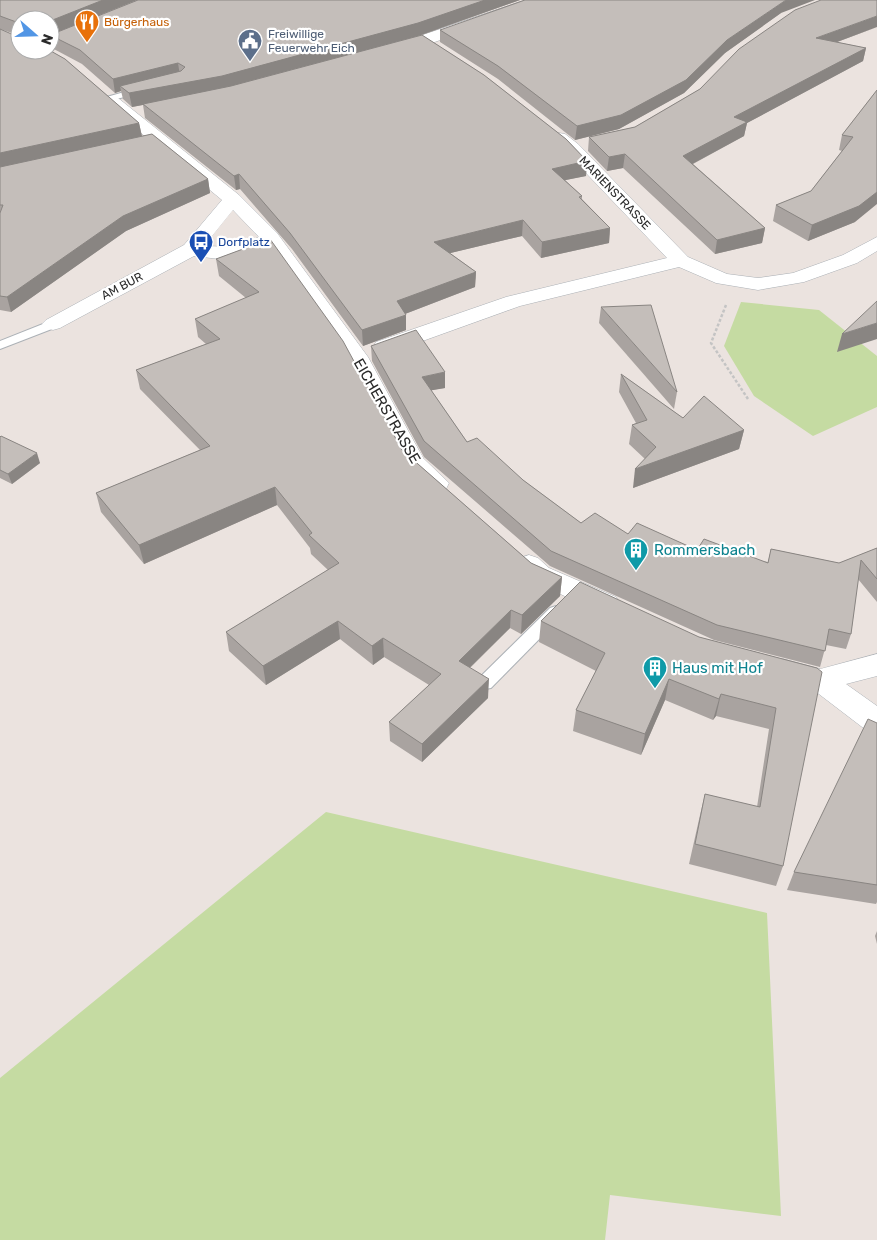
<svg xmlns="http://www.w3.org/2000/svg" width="877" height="1240" viewBox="0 0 877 1240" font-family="Rubik,sans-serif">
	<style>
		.green { fill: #c5dba2 }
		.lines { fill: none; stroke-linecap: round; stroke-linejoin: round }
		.lane-casing { stroke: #acb1b6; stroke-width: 2 }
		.street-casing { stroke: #acb1b6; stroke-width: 1 }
		.path { stroke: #c4c4c4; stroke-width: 2.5; stroke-dasharray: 3 2; stroke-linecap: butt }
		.lane { fill: #fff; fill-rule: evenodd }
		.street { fill: #fff; fill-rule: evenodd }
		.wall { fill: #a9a3a0 }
		.shaded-wall { fill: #898582 }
		.building { fill: #c4beba; stroke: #898582 }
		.labels { text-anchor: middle; stroke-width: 4.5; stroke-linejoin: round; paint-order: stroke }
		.far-food-label { font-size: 12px; fill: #c56008; stroke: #fff; text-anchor: start }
		.far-service-label { font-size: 12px; fill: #4e5e75; stroke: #fff; text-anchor: start }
		.far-street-label { font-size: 12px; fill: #2b2b2b; stroke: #fff }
		.far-transit-label { font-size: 12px; fill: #164399; stroke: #fff; text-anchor: start }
		.street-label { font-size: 15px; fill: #2b2b2b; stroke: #fff }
		.culture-label { font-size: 15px; fill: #0d838f; stroke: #fff; text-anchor: start }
	</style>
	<rect width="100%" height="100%" fill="#ebe3df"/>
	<g class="green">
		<path d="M 741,302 L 819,310 L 877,356 L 877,407 L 813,436 L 754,396 L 724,346 Z"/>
		<path d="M 326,812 L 767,913 L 781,1216 L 610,1195 L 605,1240 L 0,1240 L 0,1078 Z"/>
	</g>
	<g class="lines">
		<defs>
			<g id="lane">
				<path d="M 142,87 L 147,90 L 145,92 L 108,101 L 103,98 Z"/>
				<path d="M 53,320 L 57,321 L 59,324 L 57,327 L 0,349 L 0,341 Z"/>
				<path d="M 556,606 L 562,608 L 564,612 L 562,616 L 491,688 L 485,689 L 479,688 L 476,683 L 479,678 L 550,608 Z"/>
			</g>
			<g id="street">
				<path d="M 526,0 L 547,0 L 545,3 L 429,44 L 392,55 L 384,50 L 387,47 Z"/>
				<path d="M 112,96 L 118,98 L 239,195 L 277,233 L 368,357 L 423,458 L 449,483 L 446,489 L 437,491 L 428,489 L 404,467 L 346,358 L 267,247 L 252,255 L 228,260 L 194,256 L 60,328 L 53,330 L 46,328 L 42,324 L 46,320 L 184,245 L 222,200 L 106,104 L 104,101 L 106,98 ZM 233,210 L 259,237 L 236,247 L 204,246 Z"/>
				<path d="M 559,133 L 565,134 L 578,144 L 688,257 L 727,274 L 758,278 L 793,273 L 843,255 L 877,237 L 877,251 L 857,263 L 804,282 L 758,290 L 716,283 L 679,267 L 520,306 L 392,352 L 384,353 L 376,352 L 373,347 L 376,342 L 506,297 L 667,258 L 566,152 L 550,138 L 553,134 Z"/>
				<path d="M 529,555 L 538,558 L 549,568 L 616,597 L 620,604 L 616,611 L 606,614 L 596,611 L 531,580 L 516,564 L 520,558 Z"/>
				<path d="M 877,654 L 877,676 L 846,684 L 877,706 L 877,734 L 866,730 L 811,688 L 773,678 L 769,670 L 773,662 L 783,659 L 820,669 Z"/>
			</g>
		</defs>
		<use href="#lane" class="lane-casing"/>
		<use href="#street" class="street-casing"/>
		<path class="path" d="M 726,305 L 711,343 L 748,399"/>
		<use href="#lane" class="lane"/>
		<use href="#street" class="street"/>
	</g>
	<g class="wall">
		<path d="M 0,0 L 137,0 L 57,32 L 138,0 L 520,0 L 422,35 L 484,75 L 566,139 L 587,161 L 586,176 L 565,180 L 582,196 L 582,199 L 610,228 L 609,243 L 541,258 L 522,236 L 450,253 L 476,272 L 475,287 L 405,314 L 406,330 L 363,346 L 292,249 L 240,189 L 236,190 L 145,118 L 143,105 L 132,107 L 123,99 L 121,91 L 115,93 L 82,64 L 52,48 L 50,38 L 50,20 L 20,20 L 20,50 L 49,50 L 65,59 L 139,123 L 142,136 L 152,134 L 208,179 L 210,193 L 126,231 L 11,312 L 0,310 L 0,29 L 16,36 L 18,35 L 0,29 Z"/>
		<path d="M 781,13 L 725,53 L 684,93 L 619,129 L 575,140 L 498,79 L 440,42 L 440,30 Z"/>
		<path d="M 877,27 L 837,42 L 866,48 L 863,61 L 747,123 L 744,136 L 693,164 L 765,228 L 762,243 L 715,254 L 623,168 L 607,171 L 588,151 L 589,137 L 635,127 L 700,89 Z"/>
		<path d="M 877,90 L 855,222 L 808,241 L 773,221 L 776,205 L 811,191 L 842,151 L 839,150 L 842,135 Z"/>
		<path d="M 270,239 L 402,450 L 531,563 L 562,577 L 560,596 L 521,634 L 510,628 L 470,668 L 488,698 L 422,762 L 390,741 L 389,722 L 429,685 L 384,657 L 373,665 L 340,639 L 266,685 L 229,651 L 226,632 L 328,570 L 311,554 L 310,548 L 277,505 L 144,564 L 101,512 L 96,493 L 200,450 L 140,389 L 136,370 L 206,344 L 198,337 L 195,319 L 246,298 L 219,276 L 216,259 Z"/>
		<path d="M 601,307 L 677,392 L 674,409 L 599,323 Z"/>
		<path d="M 371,346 L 445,388 L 431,390 L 467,442 L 523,480 L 581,523 L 697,550 L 768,562 L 771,549 L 839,563 L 877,548 L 877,602 L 858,579 L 851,634 L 846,649 L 826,645 L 820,667 L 714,640 L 550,566 L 424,457 L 372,361 Z"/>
		<path d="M 621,374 L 683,418 L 744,430 L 739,449 L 633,488 L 645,459 L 629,444 L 632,425 L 636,423 L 619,392 Z"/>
		<path d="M 0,437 L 40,463 L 12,484 L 0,478 Z"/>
		<path d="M 541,621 L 699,637 L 817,668 L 783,866 L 776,886 L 689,864 L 700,815 L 705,794 L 757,807 L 769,729 L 716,716 L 713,720 L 665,700 L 641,755 L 573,731 L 576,710 L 596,671 L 539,642 Z"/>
		<path d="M 877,723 L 877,902 L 876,904 L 787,890 L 794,872 Z"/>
		<path d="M 877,931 L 877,944 L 875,936 Z"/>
	</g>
	<g class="shaded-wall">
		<path d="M 103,0 L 137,0 L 50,35 L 50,21 Z"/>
		<path d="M 485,0 L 520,0 L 418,36 L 224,89 L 132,107 L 129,93 Z"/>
		<path d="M 786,0 L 815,0 L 781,13 L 725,53 L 684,93 L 619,129 L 575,140 L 577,126 L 727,40 Z"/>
		<path d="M 877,16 L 877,27 L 813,51 L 816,38 Z"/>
		<path d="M 866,48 L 863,61 L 747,123 L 744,136 L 681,170 L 683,156 L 734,117 Z"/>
		<path d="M 178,63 L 180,76 L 120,86 L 121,91 L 115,93 L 113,79 Z"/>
		<path d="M 139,123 L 142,137 L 0,168 L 0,153 Z"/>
		<path d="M 625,154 L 623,168 L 607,171 L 609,157 Z"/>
		<path d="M 587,161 L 586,176 L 551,183 L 552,169 Z"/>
		<path d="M 239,174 L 240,189 L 236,190 L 234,176 Z"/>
		<path d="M 208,179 L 210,193 L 126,231 L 11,312 L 7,297 L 123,216 Z"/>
		<path d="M 877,192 L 877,204 L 855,222 L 808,241 L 812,225 Z"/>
		<path d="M 523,220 L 522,236 L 434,257 L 434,242 Z"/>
		<path d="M 610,228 L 609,243 L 541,258 L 542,242 Z"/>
		<path d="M 765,228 L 762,243 L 715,254 L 717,240 Z"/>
		<path d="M 476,272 L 475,287 L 397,317 L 397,301 Z"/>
		<path d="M 406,315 L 406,330 L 363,346 L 362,330 Z"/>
		<path d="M 877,323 L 877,339 L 837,352 L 842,334 Z"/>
		<path d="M 445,372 L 445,388 L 422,392 L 422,377 Z"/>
		<path d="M 744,430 L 739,449 L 633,488 L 635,469 Z"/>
		<path d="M 37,453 L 40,463 L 12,484 L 8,474 Z"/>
		<path d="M 275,487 L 277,505 L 144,564 L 139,545 Z"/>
		<path d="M 562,577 L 560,596 L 521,634 L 522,615 Z"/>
		<path d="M 511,610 L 510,628 L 458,679 L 459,661 Z"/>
		<path d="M 338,621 L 340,639 L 266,685 L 263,666 Z"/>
		<path d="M 383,638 L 384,657 L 373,665 L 372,646 Z"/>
		<path d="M 489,679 L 488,698 L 422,762 L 422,744 Z"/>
		<path d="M 669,679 L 665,700 L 641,755 L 645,734 Z"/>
		<path d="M 721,694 L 716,716 L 713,720 L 719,699 Z"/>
	</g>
	<g class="building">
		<path d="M 0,0 L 103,0 L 50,21 L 50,20 L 20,20 L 20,50 L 49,50 L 65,59 L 139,123 L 0,153 L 0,29 L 16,36 L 19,34 L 19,23 L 0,16 Z"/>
		<path d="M 138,0 L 485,0 L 418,23 L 222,76 L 129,93 L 120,86 L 181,71 L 185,67 L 178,63 L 113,79 L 80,50 L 50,35 Z"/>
		<path d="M 525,0 L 786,0 L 727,40 L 686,80 L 621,115 L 577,126 L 498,66 L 440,30 Z"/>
		<path d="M 821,0 L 877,0 L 877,16 L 816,38 L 866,48 L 734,117 L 747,122 L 683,156 L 765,228 L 717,240 L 625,154 L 609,157 L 589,137 L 635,127 L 700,89 L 739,49 L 795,10 Z"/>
		<path d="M 422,35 L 484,75 L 566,139 L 587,161 L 552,169 L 582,196 L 579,197 L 610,228 L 542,242 L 523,220 L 434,242 L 476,272 L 397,301 L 406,315 L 362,330 L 290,233 L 239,174 L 234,176 L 143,104 L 231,86 Z"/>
		<path d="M 877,90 L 877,192 L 859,206 L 812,225 L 776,205 L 811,191 L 853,137 L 842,135 Z"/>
		<path d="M 152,134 L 208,179 L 123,216 L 7,297 L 0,296 L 0,213 L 3,205 L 0,205 L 0,167 Z"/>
		<path d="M 270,239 L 343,341 L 402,450 L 531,563 L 562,577 L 522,615 L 511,610 L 459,661 L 489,679 L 422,744 L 389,722 L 441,674 L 383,638 L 372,646 L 338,621 L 263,666 L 226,632 L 339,563 L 309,535 L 312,533 L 275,487 L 139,545 L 96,493 L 210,446 L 136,370 L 220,339 L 195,319 L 259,292 L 216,259 Z"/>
		<path d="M 877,301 L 877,323 L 842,334 Z"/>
		<path d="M 651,305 L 677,392 L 601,307 Z"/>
		<path d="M 416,330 L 445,372 L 422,377 L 467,442 L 477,438 L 523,480 L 581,523 L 595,513 L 628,534 L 637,523 L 697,550 L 704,539 L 768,563 L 771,549 L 839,563 L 877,548 L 877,579 L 861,560 L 851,634 L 829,629 L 825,651 L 717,625 L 551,551 L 424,441 L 371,346 Z"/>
		<path d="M 621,374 L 683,418 L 704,396 L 744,430 L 635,469 L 656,447 L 632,425 L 647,420 Z"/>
		<path d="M 1,436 L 37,453 L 8,474 L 0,470 L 0,437 Z"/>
		<path d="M 580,582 L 699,637 L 817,668 L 822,672 L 783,866 L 695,844 L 705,794 L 760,807 L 776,708 L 721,694 L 719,699 L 669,679 L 645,734 L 576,710 L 605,653 L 541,621 Z"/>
		<path d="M 868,719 L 877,723 L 877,885 L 794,872 Z"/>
	</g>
	<defs>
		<symbol id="restaurant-pin" viewBox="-11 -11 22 30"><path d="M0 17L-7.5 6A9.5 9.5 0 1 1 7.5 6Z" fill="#e8710a" stroke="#fff"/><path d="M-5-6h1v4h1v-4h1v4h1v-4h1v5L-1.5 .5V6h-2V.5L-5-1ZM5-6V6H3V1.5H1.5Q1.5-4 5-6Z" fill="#fff"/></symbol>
		<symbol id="civic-pin" viewBox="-11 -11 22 30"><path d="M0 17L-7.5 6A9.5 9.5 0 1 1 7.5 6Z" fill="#5c6f8a" stroke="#fff"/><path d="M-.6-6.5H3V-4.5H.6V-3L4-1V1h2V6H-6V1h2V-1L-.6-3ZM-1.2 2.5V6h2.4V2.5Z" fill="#fff"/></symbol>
		<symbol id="bus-pin" viewBox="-11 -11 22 30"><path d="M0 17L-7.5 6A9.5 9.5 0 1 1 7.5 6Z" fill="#1a4fb4" stroke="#fff"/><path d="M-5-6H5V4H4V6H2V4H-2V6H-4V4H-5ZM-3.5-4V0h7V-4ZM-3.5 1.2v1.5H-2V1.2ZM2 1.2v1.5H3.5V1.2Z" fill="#fff"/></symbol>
		<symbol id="building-pin" viewBox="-11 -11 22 30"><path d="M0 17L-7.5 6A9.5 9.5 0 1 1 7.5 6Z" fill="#0f9aa8" stroke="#fff"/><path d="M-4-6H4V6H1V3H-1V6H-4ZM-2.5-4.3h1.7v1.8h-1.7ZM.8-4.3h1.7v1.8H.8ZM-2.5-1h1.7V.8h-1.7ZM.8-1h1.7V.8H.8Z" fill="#fff"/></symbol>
	</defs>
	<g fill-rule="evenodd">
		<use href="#restaurant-pin" x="73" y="8" width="28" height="38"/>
		<use href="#civic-pin" x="236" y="27" width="28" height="38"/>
		<use href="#bus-pin" x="187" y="228" width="28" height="38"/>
		<use href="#building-pin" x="622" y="536" width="28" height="38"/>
		<use href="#building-pin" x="641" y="654" width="28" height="38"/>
	</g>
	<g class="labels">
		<g class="far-food-label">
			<text x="104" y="26">Bürgerhaus</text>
		</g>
		<g class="far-service-label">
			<text x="268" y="38">Freiwillige<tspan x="268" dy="14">Feuerwehr Eich</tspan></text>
		</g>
		<g class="far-street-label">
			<text transform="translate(615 193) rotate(46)" y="4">MARIENSTRASSE</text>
			<text transform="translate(122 286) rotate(-28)" y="4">AM BUR</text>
		</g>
		<g class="far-transit-label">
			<text x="218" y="246">Dorfplatz</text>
		</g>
		<g class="street-label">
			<text transform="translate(387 411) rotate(60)" y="5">EICHERSTRASSE</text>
		</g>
		<g class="culture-label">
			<text x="654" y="555">Rommersbach</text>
			<text x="672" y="673">Haus mit Hof</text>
		</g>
	</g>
	<g transform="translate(35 35) rotate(110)"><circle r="24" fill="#ffffff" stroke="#aaaaaa"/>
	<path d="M0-4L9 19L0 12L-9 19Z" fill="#5296e5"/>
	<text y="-8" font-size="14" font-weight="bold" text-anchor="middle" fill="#2b2b2b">N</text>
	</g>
</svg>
